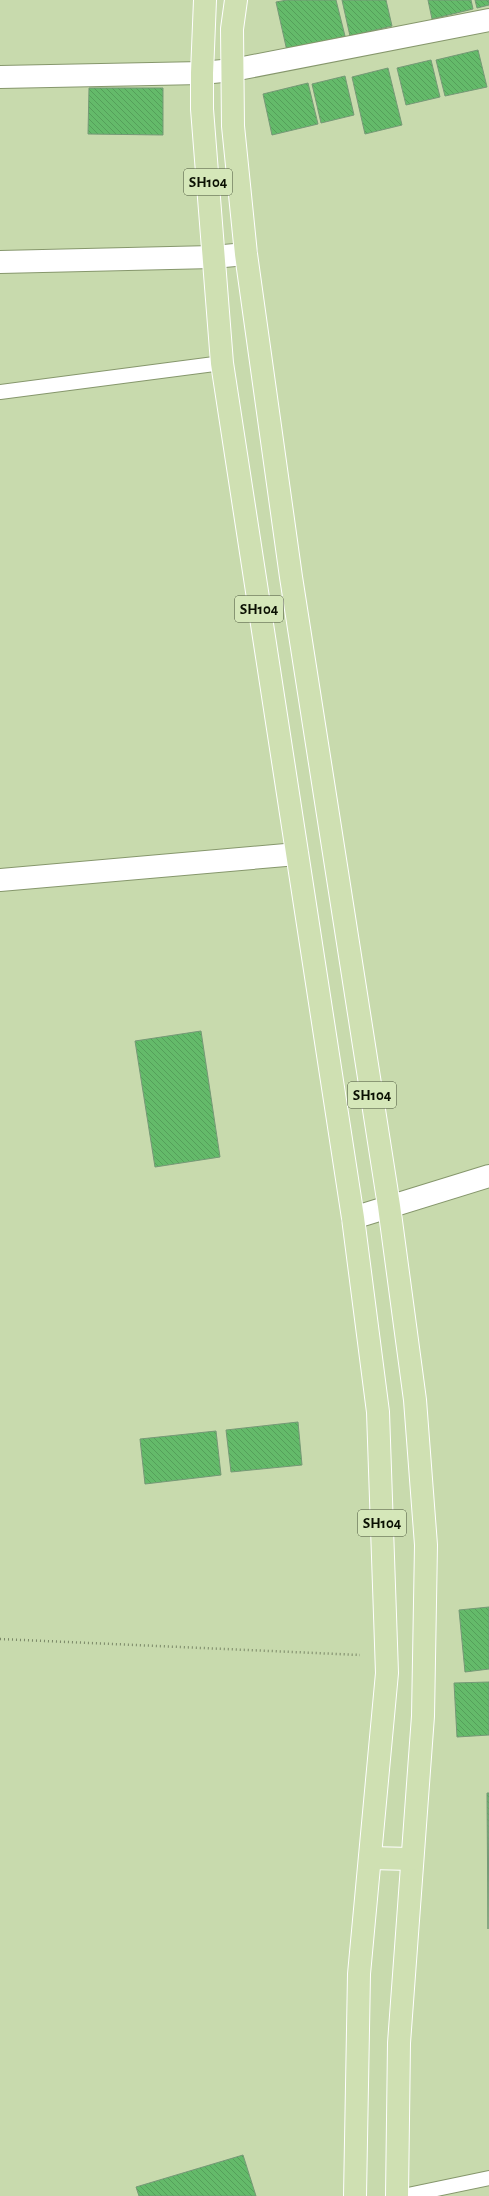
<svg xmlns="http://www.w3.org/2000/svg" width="489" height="2196" viewBox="0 0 489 2196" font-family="'Alegreya Sans',sans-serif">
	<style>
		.building { fill: url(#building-back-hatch); stroke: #759976 }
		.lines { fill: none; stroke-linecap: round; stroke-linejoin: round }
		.service-casing { stroke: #86976c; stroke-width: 16 }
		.minor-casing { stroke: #86976c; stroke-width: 24 }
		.secondary-casing { stroke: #86976c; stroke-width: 24 }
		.primary-casing { stroke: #fff; stroke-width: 24 }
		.path { stroke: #7a8767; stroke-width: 2.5; stroke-dasharray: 1 3; stroke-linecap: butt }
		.service { stroke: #fff; stroke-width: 14 }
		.minor { stroke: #fff; stroke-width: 22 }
		.secondary { stroke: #fff; stroke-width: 22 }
		.primary { stroke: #cfe0b2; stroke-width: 22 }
		.labels { text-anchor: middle; stroke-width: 3; stroke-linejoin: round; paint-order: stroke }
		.shield { fill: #d5e7b9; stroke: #475039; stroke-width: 1 }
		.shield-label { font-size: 15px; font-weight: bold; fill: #0a0f02 }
	</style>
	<defs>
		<pattern id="building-back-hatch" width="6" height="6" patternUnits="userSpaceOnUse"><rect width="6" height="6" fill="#64ba6a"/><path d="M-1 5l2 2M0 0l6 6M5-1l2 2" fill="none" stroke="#559f5a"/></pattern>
	</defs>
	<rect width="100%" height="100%" fill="#c8daad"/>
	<g class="building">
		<path d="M 287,0 L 336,0 L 345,36 L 287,51 L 276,2 Z"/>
		<path d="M 342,0 L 386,0 L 392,26 L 350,36 Z"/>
		<path d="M 428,0 L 471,0 L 473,9 L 432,19 Z"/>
		<path d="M 475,0 L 489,0 L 489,5 L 477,8 Z"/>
		<path d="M 478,50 L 487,87 L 445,96 L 436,60 Z"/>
		<path d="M 431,60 L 440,97 L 406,105 L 397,68 Z"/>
		<path d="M 388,68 L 402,125 L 365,134 L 352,77 Z"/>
		<path d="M 345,76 L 354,115 L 321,123 L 312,84 Z"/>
		<path d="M 308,83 L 318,124 L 272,135 L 263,94 Z"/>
		<path d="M 89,88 L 163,88 L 163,135 L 88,134 Z"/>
		<path d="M 201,1031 L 220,1157 L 155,1167 L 135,1041 Z"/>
		<path d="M 298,1422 L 302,1465 L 231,1472 L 226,1430 Z"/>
		<path d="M 216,1431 L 221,1475 L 145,1484 L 140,1439 Z"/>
		<path d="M 489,1607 L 489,1669 L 465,1672 L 459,1610 Z"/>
		<path d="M 489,1682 L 489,1735 L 457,1737 L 454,1683 Z"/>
		<path d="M 487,1793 L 489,1793 L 488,1929 Z"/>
		<path d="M 243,2155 L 256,2196 L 139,2196 L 136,2187 Z"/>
	</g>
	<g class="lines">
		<defs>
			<g id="service">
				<path d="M 0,392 L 222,363"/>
				<path d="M 403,2196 L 489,2178"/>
			</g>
			<g id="minor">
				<path d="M 0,77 L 202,73 L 233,70 L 489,20"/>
				<path d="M 0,880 L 297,854"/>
				<path d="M 353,1218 L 489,1176"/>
			</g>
			<path id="secondary" d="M 0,262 L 213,257 L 246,254"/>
			<g id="primary">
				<path d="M 205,0 L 202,73 L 202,109 L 222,363 L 353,1218 L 378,1412 L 387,1673 L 359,1974 L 355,2196"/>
				<path d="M 236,0 L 232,29 L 233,126 L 246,254 L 291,577 L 389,1206 L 415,1400 L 426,1545 L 423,1716 L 399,2043 L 397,2196"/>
				<path d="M 370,1858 L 412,1859"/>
			</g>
		</defs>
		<use href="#service" class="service-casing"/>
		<use href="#minor" class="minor-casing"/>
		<use href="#secondary" class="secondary-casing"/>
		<use href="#primary" class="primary-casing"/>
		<path class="path" d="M 0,1639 L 360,1655"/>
		<use href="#service" class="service"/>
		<use href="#minor" class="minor"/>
		<use href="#secondary" class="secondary"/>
		<use href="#primary" class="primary"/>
	</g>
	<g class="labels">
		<g class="shield">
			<rect x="184" y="169" width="48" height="26" rx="3"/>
			<rect x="235" y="596" width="48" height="26" rx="3"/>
			<rect x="348" y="1082" width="48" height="26" rx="3"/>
			<rect x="358" y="1510" width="48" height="26" rx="3"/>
		</g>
		<g class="shield-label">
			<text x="208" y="187">SH104</text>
			<text x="259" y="614">SH104</text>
			<text x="372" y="1100">SH104</text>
			<text x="382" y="1528">SH104</text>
		</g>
	</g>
</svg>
